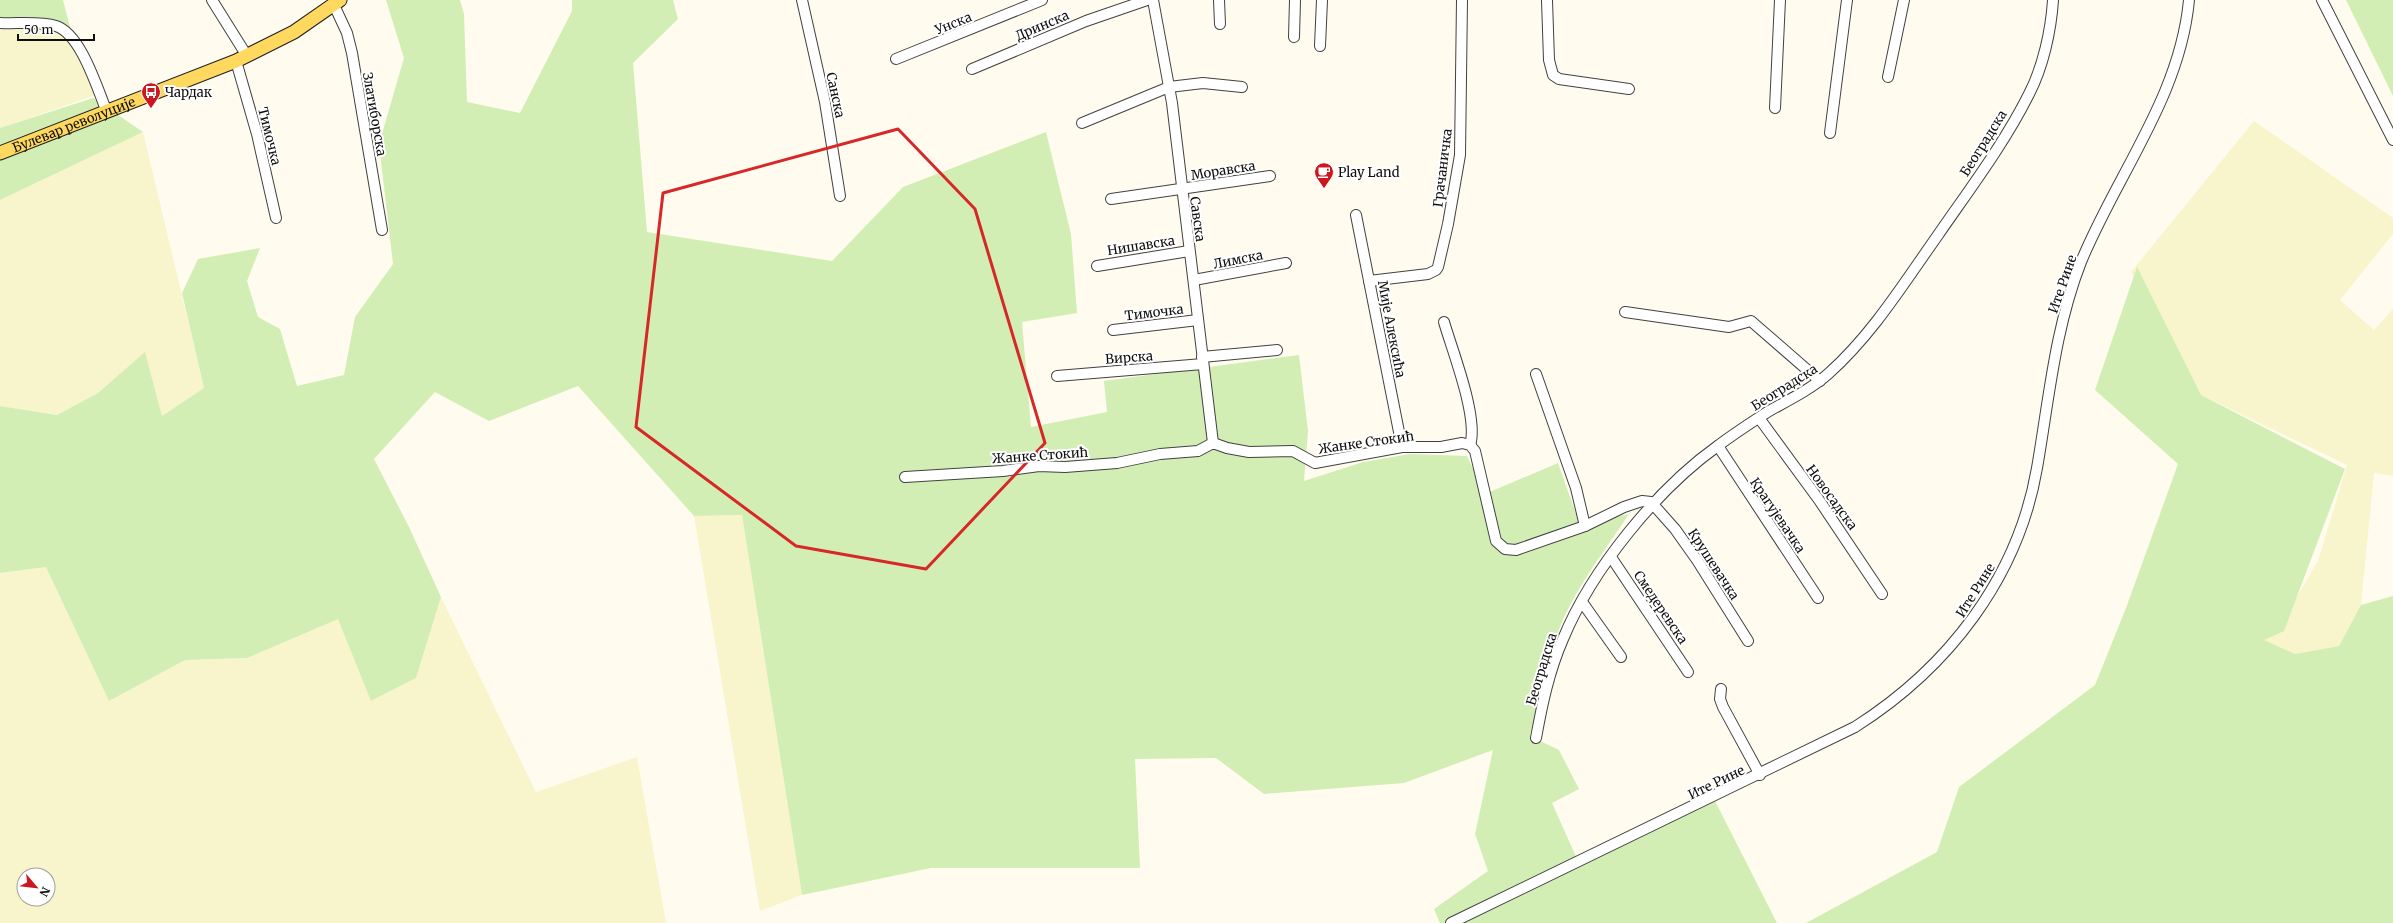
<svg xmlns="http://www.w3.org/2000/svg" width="2393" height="923" viewBox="0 0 2393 923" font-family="Merriweather,serif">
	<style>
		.farmland { fill: #f8f4cc; fill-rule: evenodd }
		.green { fill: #d2eeb4 }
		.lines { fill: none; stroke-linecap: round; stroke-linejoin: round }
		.minor-casing { stroke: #414141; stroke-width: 12 }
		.major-casing { stroke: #1f1f1f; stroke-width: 15 }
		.minor { stroke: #fff; stroke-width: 10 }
		.major { stroke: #ffd85f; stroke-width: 13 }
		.marked { fill: none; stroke: #d62828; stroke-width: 3; stroke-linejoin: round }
		.labels { text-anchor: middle; stroke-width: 4; stroke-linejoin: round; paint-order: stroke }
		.street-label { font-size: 13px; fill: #0e0e0e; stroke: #fff }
		.poi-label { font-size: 13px; fill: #0e0e0e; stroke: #fff; text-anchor: start }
	</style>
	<rect width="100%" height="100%" fill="#fffcef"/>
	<g class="farmland">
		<path d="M 0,23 L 64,29 L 99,94 L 0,128 Z"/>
		<path d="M 2254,121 L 2393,218 L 2393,234 L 2340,300 L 2374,330 L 2393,309 L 2393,476 L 2374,473 L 2361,605 L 2339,646 L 2295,654 L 2264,640 L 2288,612 L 2318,561 L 2347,465 L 2201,395 L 2131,272 Z"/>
		<path d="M 143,132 L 204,388 L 162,416 L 145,353 L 98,393 L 57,415 L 0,406 L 0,200 Z"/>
		<path d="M 742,515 L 802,895 L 760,911 L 694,516 Z"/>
		<path d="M 46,567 L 109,701 L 185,660 L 247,658 L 338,618 L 372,701 L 416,678 L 441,597 L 536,792 L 637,757 L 666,923 L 0,923 L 0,573 ZM 24,875 L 48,875 L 48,899 L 24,899 Z"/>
	</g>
	<g class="green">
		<path d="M 0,0 L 63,0 L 70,27 L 0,25 Z"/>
		<path d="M 386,0 L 460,0 L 464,14 L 467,102 L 520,113 L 572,11 L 572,0 L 673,0 L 678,19 L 633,63 L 647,232 L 832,261 L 903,187 L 1046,132 L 1071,234 L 1077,313 L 1022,322 L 1031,427 L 1107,412 L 1104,381 L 1299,355 L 1308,431 L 1304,481 L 1363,462 L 1410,454 L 1467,456 L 1485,494 L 1558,463 L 1580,525 L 1629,514 C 1611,541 1591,568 1575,596 C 1550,639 1541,689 1530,736 L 1559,750 L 1579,789 L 1552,803 L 1578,861 L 1713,797 L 1777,923 L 1440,923 L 1434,909 L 1488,871 L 1475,834 L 1493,750 L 1404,783 L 1264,794 L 1216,758 L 1135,759 L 1140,868 L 931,868 L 802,895 L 742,515 L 694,516 L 578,386 L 489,421 L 435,392 L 374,459 L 409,527 L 441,597 L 416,678 L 371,701 L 338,619 L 247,658 L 185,660 L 109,701 L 46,567 L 0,573 L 0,406 L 57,415 L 98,393 L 145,352 L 162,416 L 204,388 L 182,293 L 198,259 L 260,248 L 247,281 L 258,317 L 280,329 L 297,386 L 344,375 L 355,317 L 393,264 L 379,144 L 404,58 Z"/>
		<path d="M 2346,0 L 2393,0 L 2393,96 Z"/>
		<path d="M 93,98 L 143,132 L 0,200 L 0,128 Z"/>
		<path d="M 2137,267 L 2201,395 L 2345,469 L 2284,631 L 2264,640 L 2295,654 L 2339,646 L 2361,605 L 2393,596 L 2393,923 L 1806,923 L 1937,852 L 1959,787 L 2095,685 L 2126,608 L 2178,464 L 2095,390 Z"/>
	</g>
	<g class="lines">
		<defs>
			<g id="minor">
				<path d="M 212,0 L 247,56"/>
				<path d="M 802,0 L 825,102 L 840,196"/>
				<path d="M 1153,0 L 1172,103 L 1213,443"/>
				<path d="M 1219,0 L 1220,24"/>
				<path d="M 1547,0 L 1549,60 L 1553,75 L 1559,79 L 1629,89"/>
				<path d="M 2322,0 L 2393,140"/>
				<path d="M 334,5 L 347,33 L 352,53 L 382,230"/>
				<path d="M 0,23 C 17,24 40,21 56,26 C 81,34 97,88 107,112"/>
				<path d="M 1294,37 L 1295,0"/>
				<path d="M 1320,46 L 1322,0"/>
				<path d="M 896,59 L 1042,0"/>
				<path d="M 236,61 L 257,134 L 276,218"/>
				<path d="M 972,69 L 1086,21 L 1147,0"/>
				<path d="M 1888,77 L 1904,0"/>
				<path d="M 1775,108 L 1780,0"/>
				<path d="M 1082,123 L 1169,87 L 1203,83 L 1242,87"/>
				<path d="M 1830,133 L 1847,0"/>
				<path d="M 1111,199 L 1270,176"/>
				<path d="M 1356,215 L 1402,447"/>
				<path d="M 1097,266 L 1189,251"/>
				<path d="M 1194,280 L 1286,263"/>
				<path d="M 1369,281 L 1428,274 L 1436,270 L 1438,267 L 1448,224 L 1460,155 L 1462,0"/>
				<path d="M 1625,312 L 1729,327 L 1751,321 L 1820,381"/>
				<path d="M 1444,322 C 1452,350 1479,418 1470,445"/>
				<path d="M 1113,330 L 1198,320"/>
				<path d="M 1202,357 L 1277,350"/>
				<path d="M 1536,374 L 1576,488 L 1585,526"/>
				<path d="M 1057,376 L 1203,364"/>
				<path d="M 1759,418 L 1819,500 L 1882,594"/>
				<path d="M 1718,446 L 1818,598"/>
				<path d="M 905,477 L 1003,471 L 1039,466 L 1065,467 L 1117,463 L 1160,454 L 1198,451 L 1213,443 L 1227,448 L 1249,452 L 1293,451 L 1315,463 L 1402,447 L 1441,447 L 1462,443 L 1470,445 L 1475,451 L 1496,541 L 1505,549 L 1516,550 L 1585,526 L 1624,507 L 1642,501 L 1651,502 L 1675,529 L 1697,560 L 1748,641"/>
				<path d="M 1611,557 L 1688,672"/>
				<path d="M 1582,602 L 1621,657"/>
				<path d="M 1721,689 L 1720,699 L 1723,707 L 1760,775"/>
				<path d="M 1536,738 C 1542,705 1549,671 1563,639 C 1592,569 1657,489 1719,445 C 1735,433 1752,422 1769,411 C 1789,400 1811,389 1828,374 C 1872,335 1904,283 1938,235 C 1969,190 2004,144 2029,94 C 2043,67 2051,31 2053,0"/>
				<path d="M 1451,923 L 1855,727 C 1948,668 2018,578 2037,468 C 2049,399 2055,328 2081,262 C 2117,174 2180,97 2189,0"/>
			</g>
			<g id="major">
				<path id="s1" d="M 0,153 L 236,61 L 294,32 L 340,0"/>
			</g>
		</defs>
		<use href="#minor" class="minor-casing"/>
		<use href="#major" class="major-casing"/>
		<use href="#minor" class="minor"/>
		<use href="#major" class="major"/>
	</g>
	<path class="marked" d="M 898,129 L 975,209 L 1045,443 L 926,569 L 796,546 L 636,427 L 663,193 Z"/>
	<defs>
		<symbol id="bus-pin" viewBox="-11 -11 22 30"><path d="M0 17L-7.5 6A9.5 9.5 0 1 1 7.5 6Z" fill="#cd1720" stroke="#fff"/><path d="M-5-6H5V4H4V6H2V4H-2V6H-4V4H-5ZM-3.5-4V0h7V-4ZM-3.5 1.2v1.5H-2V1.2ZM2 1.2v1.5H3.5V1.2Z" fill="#fff"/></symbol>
		<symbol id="cafe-pin" viewBox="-11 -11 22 30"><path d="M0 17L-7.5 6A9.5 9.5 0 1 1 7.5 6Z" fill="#cd1720" stroke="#fff"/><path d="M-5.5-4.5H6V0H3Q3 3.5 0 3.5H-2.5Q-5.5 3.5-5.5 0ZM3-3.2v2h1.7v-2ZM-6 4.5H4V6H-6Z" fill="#fff"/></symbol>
	</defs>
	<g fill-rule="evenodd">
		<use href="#bus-pin" x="140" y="81" width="22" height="30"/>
		<use href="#cafe-pin" x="1313" y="161" width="22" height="30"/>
	</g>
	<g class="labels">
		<g class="street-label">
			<text transform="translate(953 23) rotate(-22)" y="5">Унска</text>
			<text transform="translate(1042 25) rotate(-23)" y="5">Дринска</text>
			<text transform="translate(836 95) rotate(78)" y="5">Санска</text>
			<text transform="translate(375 114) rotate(80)" y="5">Златиборска</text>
			<text dy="5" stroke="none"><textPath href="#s1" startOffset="79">Булевар револуције</textPath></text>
			<text transform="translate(270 136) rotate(76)" y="5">Тимочка</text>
			<text transform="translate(1983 143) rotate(-58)" y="5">Београдска</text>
			<text transform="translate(1442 168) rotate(-83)" y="5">Грачаничка</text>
			<text transform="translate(1223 170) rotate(-9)" y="5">Моравска</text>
			<text transform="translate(1198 219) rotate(82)" y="5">Савска</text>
			<text transform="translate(1141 245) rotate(-9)" y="5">Нишавска</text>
			<text transform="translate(1238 259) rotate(-11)" y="5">Лимска</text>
			<text transform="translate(2062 284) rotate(-71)" y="5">Ите Рине</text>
			<text transform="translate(1154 312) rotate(-7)" y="5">Тимочка</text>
			<text transform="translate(1392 329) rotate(79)" y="5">Мије Алексића</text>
			<text transform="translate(1129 357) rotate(-4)" y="5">Вирска</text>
			<text transform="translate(1784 387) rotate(-32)" y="5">Београдска</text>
			<text transform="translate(1366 442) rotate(-8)" y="5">Жанке Стокић</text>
			<text transform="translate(1040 455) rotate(-4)" y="5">Жанке Стокић</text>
			<text transform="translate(1832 497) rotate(54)" y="5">Новосадска</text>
			<text transform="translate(1778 515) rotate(56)" y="5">Крагујевачка</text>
			<text transform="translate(1714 564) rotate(57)" y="5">Крушевачка</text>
			<text transform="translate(1975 590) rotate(-58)" y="5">Ите Рине</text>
			<text transform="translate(1661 607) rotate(56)" y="5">Смедеревска</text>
			<text transform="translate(1541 669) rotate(-73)" y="5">Београдска</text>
			<text transform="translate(1716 782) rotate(-26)" y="5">Ите Рине</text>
		</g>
		<g class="poi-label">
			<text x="165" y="97">Чардак</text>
			<text x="1338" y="177">Play Land</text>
		</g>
	</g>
	<g transform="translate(36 887) rotate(118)"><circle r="19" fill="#ffffff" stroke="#9f9f9f"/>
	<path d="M0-3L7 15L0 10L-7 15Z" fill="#cd1720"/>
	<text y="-6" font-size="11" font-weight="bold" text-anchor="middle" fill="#0e0e0e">N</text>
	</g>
	<path d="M18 34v6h76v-6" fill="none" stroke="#0e0e0e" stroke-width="2"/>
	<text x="24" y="34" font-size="12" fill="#0e0e0e" stroke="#ffffff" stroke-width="3" paint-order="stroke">50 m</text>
</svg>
